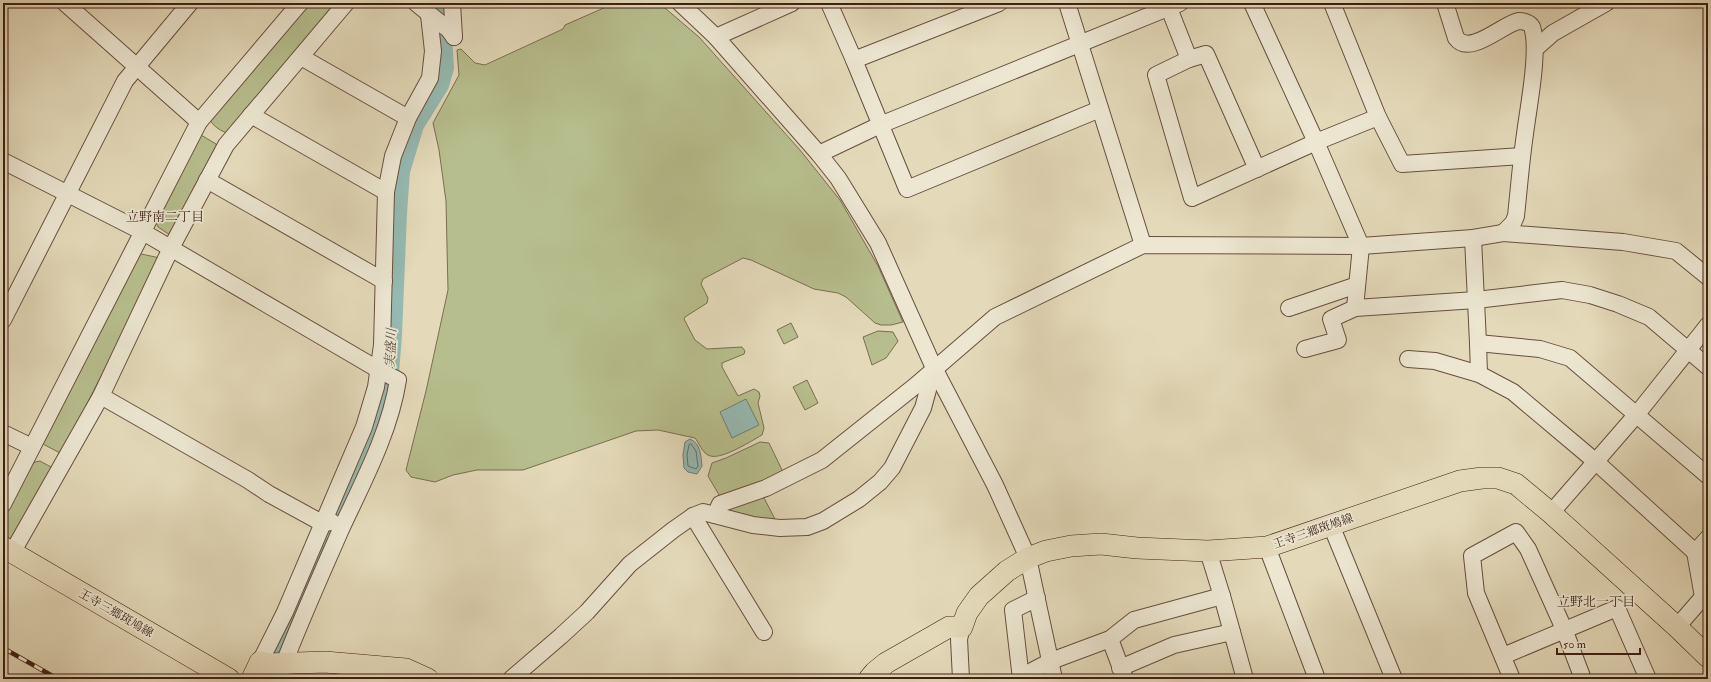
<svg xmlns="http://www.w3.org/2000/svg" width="1711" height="682" viewBox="0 0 1711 682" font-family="'IM FELL Double Pica','Noto Serif JP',serif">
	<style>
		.green { fill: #b7be8d; stroke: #7a6e50 }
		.water { fill: #95bab2; stroke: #727c72 }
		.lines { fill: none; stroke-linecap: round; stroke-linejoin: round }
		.shore { stroke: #6a6c62; stroke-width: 1 }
		.river { stroke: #95bab2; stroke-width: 20 }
		.minor-casing { stroke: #684e3d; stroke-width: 18 }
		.major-casing { stroke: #3e1f13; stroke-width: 22 }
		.minor { stroke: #ede7d2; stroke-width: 16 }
		.major { stroke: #e4daba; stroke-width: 21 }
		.rail-casing { stroke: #3e1f13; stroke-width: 4.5 }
		.rail { stroke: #ede7d2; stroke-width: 3; stroke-dasharray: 9; stroke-linecap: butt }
		.labels { text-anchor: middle; stroke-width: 3.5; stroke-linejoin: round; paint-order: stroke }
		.street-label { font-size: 12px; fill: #3e1f13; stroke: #ede7d2 }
		.neighbourhood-label { font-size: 13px; fill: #3e1f13; stroke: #ede7d2 }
		.water-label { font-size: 13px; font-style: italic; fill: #584e43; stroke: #ede7d2 }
	</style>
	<rect width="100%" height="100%" fill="#e4daba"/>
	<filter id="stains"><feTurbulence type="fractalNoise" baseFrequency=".005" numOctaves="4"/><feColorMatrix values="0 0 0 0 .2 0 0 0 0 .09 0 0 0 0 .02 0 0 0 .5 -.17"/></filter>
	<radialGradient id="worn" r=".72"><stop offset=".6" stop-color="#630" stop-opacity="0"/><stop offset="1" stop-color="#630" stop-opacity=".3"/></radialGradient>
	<g class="green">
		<path d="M 311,3 L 341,3 L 228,133 C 222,132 213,126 210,120 Z"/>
		<path d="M 615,3 L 659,3 L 699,37 L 800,150 L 840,200 L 878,266 L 903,322 L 891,325 L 881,325 L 875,323 L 846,297 L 838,293 L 814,289 L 751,260 L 743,258 L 703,279 L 701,284 L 708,298 L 707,303 L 685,317 L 684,319 L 695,340 L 707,349 L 742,347 L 745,351 L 744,354 L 722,363 L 722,367 L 738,396 L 754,389 L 759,392 L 760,396 L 758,403 L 764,428 L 762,435 C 751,441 719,462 708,455 C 702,452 699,443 695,438 L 658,430 L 636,431 L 523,470 L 477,470 L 453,475 L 435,482 L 411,477 L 406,470 L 426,391 L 448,290 L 446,201 L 439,150 L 433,123 L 459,75 L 457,50 L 461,49 L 475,63 L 485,65 L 563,29 L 565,25 Z"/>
		<path d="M 201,135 L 216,144 L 217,147 L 170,235 L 158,227 L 156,222 Z"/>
		<path d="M 141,254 L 160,258 L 63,452 L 60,453 L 43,444 L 43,439 L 139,255 Z"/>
		<path d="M 791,323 L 798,337 L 784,344 L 777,330 Z"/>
		<path d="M 878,331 L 893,332 L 898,341 L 886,358 L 872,365 L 863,337 Z"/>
		<path d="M 807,380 L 818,403 L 805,410 L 793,387 Z"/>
		<path d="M 760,442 L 769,443 L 783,472 L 722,500 L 708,476 L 712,463 L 726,458 Z"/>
		<path d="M 40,461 L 51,467 L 52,470 L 13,546 L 3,540 L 3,517 L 31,465 L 35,462 Z"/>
		<path d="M 762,494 L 776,521 L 745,516 L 731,511 L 727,505 Z"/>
	</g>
	<g class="water">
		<path d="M 746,399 L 759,425 L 732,438 L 720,412 Z"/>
		<path d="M 690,439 C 701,443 701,457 702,466 L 697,474 L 688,472 L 684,468 L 683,455 L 685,442 Z"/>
	</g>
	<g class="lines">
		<path class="shore" d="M 691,444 L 696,451 L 698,466 L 696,469 L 688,466 L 687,455 L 689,445 Z"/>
		<path class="river" d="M 267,679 L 358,465 L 388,385 L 392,335 L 397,213 L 400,171 L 414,125 L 439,85 L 444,68 L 440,3"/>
		<defs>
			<g id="minor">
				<path d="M 65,3 L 199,122"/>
				<path d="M 416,3 L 449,30 L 454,37"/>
				<path d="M 452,3 L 454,37"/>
				<path d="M 680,3 L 716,37 L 819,154 L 838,178 L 878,243 L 934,368 L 995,485 L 1028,558 L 1054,679"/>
				<path d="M 829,3 L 854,60 L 907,189 L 1100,109"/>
				<path d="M 1067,3 L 1143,245"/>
				<path d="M 1167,3 L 1189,59 L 1156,75 L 1192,198 L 1316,142 L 1378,117"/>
				<path d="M 1252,3 L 1316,142 L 1361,246 L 1355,308 L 1476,300 L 1562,290 L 1590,295 L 1618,304 L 1649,317 L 1708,367"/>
				<path d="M 1332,3 L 1378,117 L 1402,164 L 1522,156"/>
				<path d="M 1445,3 L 1456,38 C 1470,57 1504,23 1519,21 C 1524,21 1530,23 1532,27 C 1540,49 1528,109 1525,134 C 1521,161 1519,188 1516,216 L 1513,223 L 1503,233"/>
				<path d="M 716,37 L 792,3"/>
				<path d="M 1536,48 L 1553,33 L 1606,3"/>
				<path d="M 301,57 L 408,118"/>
				<path d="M 1189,59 L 1206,54 L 1257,169"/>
				<path d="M 854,60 L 999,3"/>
				<path d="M 251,115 L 386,192"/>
				<path d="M 819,154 L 880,125 L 1180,3"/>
				<path d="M 3,161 L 143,232 L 379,370 L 398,380 C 390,431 364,480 342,527 C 320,577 297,628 278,679"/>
				<path d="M 207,180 L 384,281"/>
				<path d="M 1473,238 L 1478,343 L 1540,349 L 1570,358 L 1708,476"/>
				<path d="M 1289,308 L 1357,285"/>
				<path d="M 3,320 L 125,81 L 190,3"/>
				<path d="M 1478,343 L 1479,374"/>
				<path d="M 1305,349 L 1338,340 L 1331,319 L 1355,308"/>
				<path d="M 1408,359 L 1435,361 L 1479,374 L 1513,392 L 1595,461 L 1695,552"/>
				<path d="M 101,396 L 248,480 L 269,494 L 322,523 L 332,522"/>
				<path d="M 3,433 L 32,447"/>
				<path d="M 3,504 L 199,122 L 300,3"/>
				<path d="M 1551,513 L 1637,414 L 1708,325"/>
				<path d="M 715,515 L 720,504 L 766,488 L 822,460 L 915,386 L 995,317 L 1143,245 L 1361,246 L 1473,238 L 1503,233 L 1623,242 L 1676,251 L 1708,277"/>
				<path d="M 693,516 L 764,632"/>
				<path d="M 1331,525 L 1394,679"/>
				<path d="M 1267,547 L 1317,679"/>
				<path d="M 1208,551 L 1222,596 L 1245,679"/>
				<path d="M 12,553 L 101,396 L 171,248 L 226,145 L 346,3"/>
				<path d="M 1677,627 L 1703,597 L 1695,552 L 1708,538"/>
				<path d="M 1110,639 L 1125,679"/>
				<path d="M 1503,656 L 1617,608 L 1648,679"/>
				<path d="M 260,662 L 285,612 L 364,427 L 376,387 L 382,345 L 386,192 L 393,156 L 408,118 L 430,78 L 433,51 L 429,15"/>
				<path d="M 1120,668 L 1174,645 L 1232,632"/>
				<path d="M 511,679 L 561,636 L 587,612 L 630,564 L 673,530 L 693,516 L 703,512 L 753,525 L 780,528 L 807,527 L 823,521 L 859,499 L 880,482 L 892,468 L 923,408 L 934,368"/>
				<path d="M 961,679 L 959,639 L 962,627"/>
				<path d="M 1021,679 L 1013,610 L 1037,598"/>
				<path d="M 1022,679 L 1030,672 L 1051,661 L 1110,639 L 1134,620 L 1222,596"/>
				<path d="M 1512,679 L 1476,593 L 1472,556 L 1516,532 L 1528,549 L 1564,629 L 1583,679"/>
			</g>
			<g id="major">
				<path d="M 3,547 L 229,679"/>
				<path d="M 252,679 L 260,662 L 268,664 L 325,662 L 406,669 L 428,679"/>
				<path d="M 869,679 L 875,672 L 886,663 L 949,627 L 962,627 L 967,613 L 979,596 L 1007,571 L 1028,558 L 1046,551 L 1071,546 L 1101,544 L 1137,548 L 1208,551 L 1267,547 L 1460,481 L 1482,478 L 1498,478 L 1516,484 L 1551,513 L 1677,627 L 1708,657"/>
			</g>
		</defs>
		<use href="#minor" class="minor-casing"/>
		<use href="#major" class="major-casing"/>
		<use href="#minor" class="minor"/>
		<use href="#major" class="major"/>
		<defs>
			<path id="rail" d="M 3,648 L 58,679"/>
		</defs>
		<use href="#rail" class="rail-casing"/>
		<use href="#rail" class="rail"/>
	</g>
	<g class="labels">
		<g class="street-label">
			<text transform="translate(1313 531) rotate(-19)" y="4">王寺三郷斑鳩線</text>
			<text transform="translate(116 613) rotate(30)" y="4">王寺三郷斑鳩線</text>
		</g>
		<g class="neighbourhood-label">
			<text x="165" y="221">立野南二丁目</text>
			<text x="1596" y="606">立野北一丁目</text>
		</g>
		<g class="water-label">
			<text transform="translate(390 348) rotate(-87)" y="5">実盛川</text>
		</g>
	</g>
	<rect width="1711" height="682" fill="none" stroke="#e4daba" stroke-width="16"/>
	<rect x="4" y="4" width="1703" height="674" fill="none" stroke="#3e1f13" stroke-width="2"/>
	<rect x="8" y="8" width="1695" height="666" fill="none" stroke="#3e1f13"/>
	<path d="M1557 648v6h83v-6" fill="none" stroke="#3e1f13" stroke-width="2"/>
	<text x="1563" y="648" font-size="12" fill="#3e1f13" stroke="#ede7d2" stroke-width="3" paint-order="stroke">50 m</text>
	<rect width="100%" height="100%" filter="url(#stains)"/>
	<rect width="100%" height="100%" fill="url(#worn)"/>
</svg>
